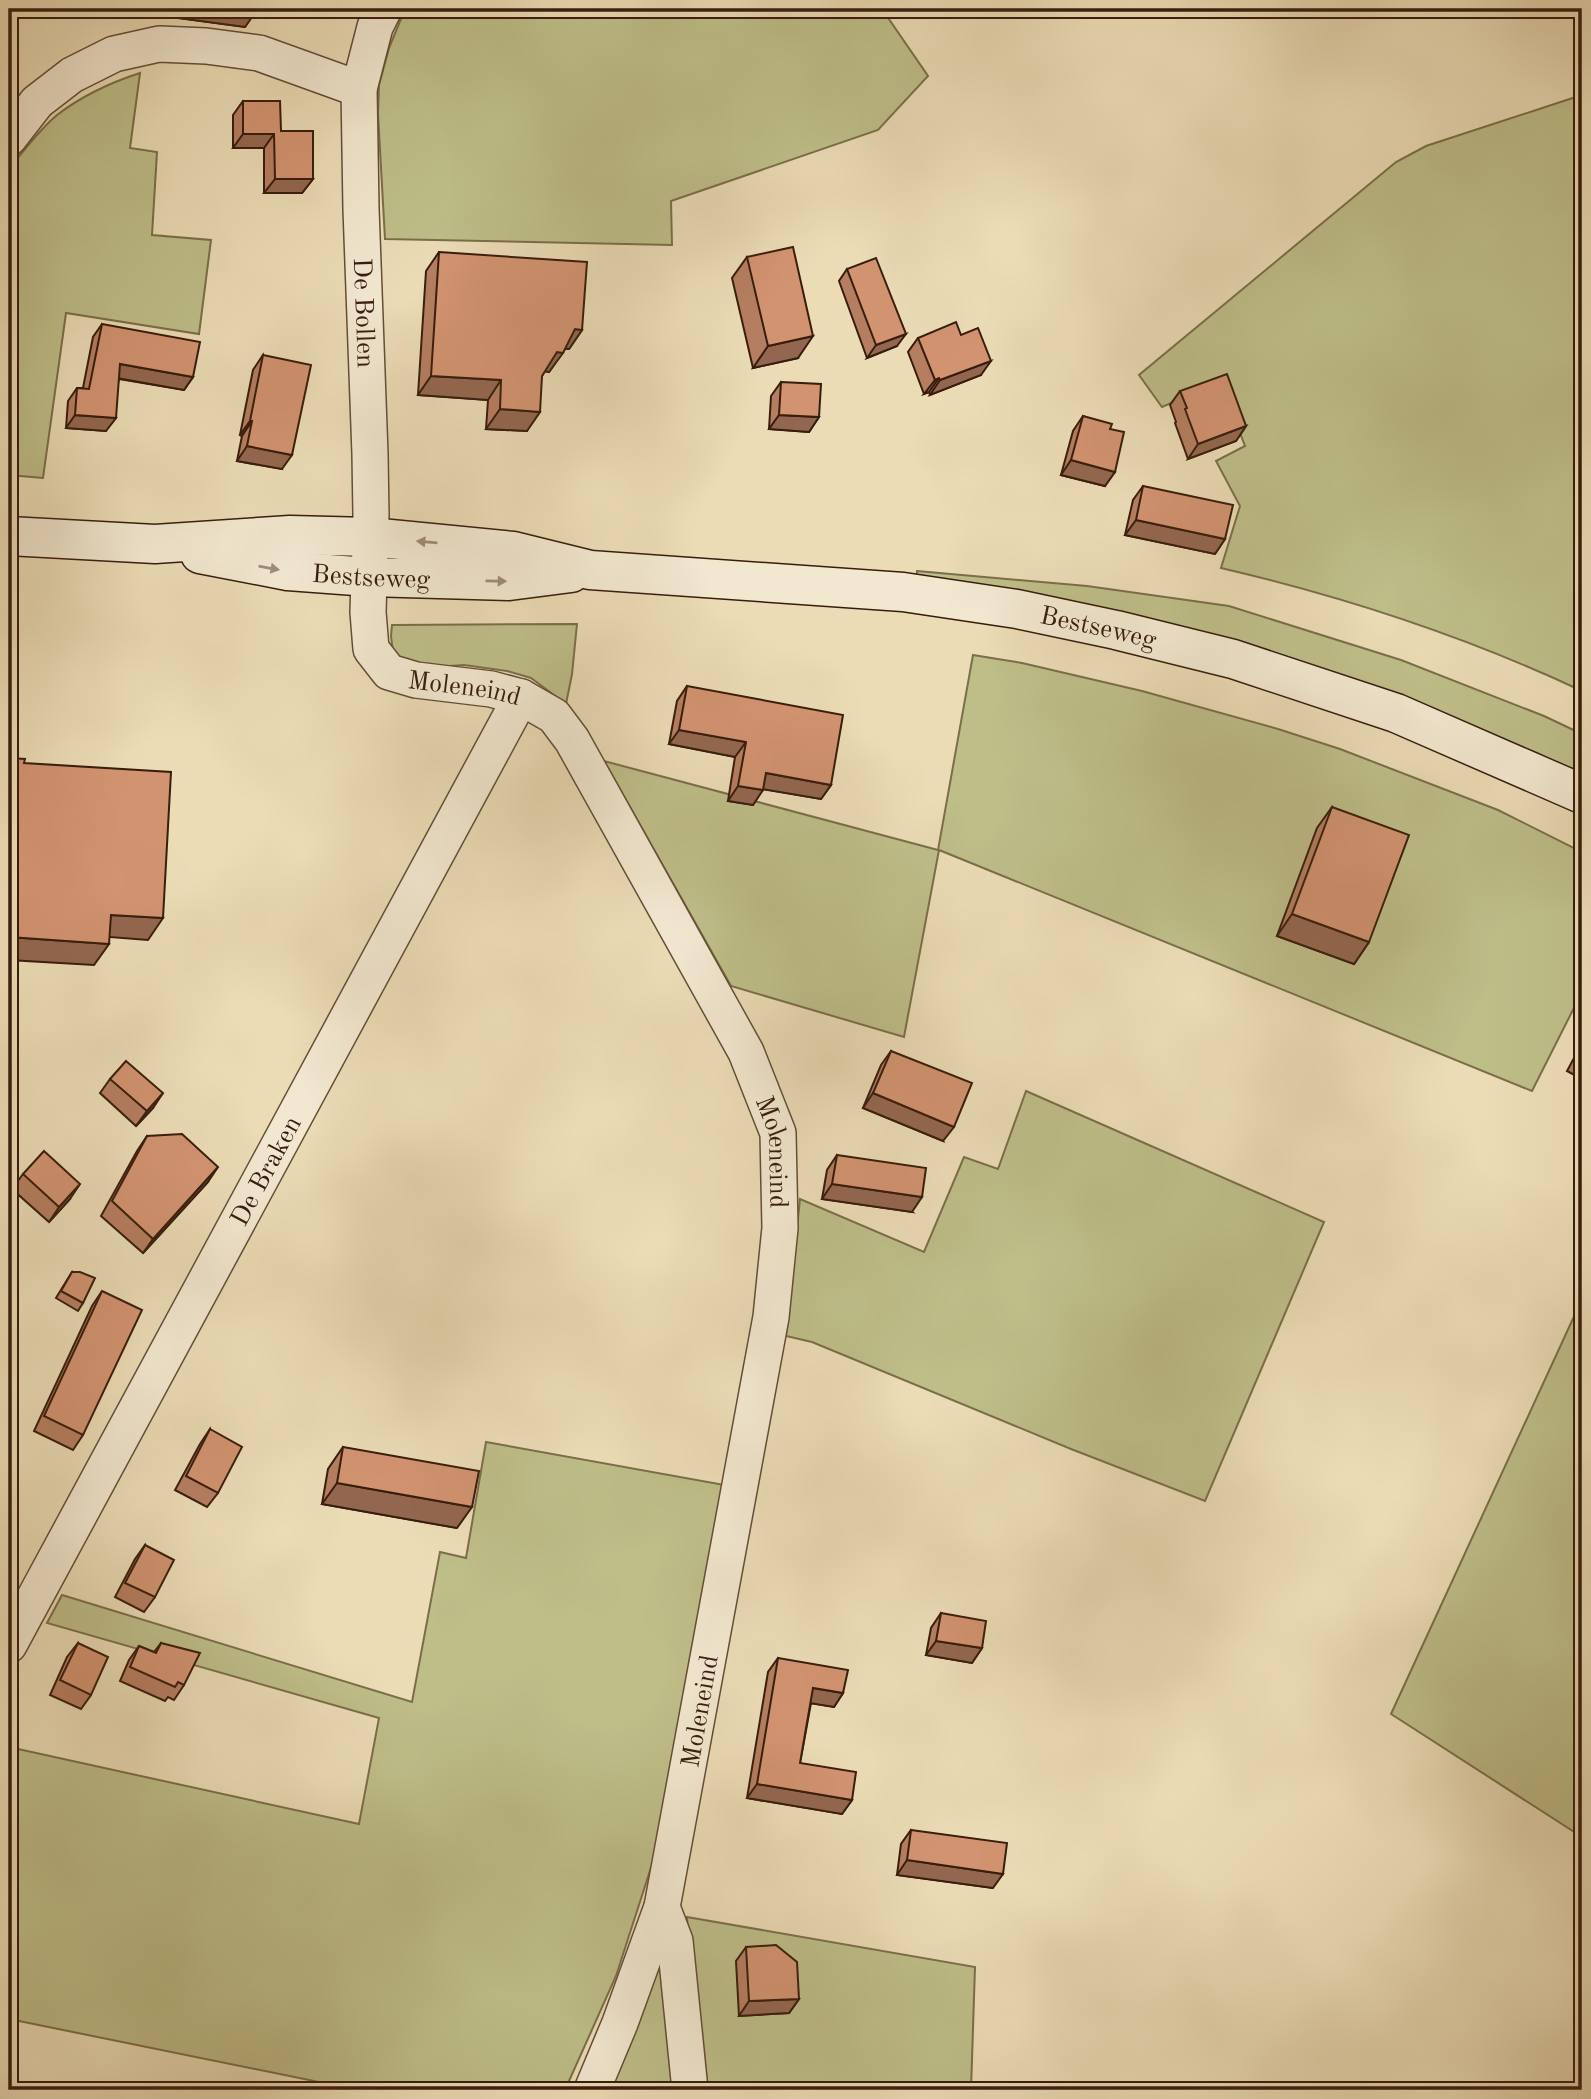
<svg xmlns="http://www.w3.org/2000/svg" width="1591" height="2099" viewBox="0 0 1591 2099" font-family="'Old Standard TT',serif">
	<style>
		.green { fill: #bebe89; stroke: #7b6e4a; stroke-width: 2 }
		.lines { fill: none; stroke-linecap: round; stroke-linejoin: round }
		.street-casing { stroke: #654d36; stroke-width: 38 }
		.secondary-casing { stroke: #381d0c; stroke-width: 41 }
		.street { stroke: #f2e8d0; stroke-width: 35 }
		.secondary { stroke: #f2e8d0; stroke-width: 38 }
		.wall { fill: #b57e61; stroke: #381d0c; stroke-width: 2 }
		.shaded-wall { fill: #93674f; stroke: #381d0c; stroke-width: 2 }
		.building { fill: #d29371; stroke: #381d0c; stroke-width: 2 }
		.oneway { fill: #9e8d78 }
		.labels { text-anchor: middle; stroke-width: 6; stroke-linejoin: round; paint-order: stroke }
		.street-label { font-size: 26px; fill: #381d0c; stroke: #f2e8d0 }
	</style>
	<rect width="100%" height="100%" fill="#ebdcb6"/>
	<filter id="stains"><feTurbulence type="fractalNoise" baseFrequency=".00286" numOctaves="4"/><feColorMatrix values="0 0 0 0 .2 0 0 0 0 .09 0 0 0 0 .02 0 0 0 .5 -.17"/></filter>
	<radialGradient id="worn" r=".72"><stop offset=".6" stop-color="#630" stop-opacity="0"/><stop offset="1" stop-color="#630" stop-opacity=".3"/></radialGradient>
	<g class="green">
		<path d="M 405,9 L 882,9 L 928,76 L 878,130 L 671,201 L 672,245 L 385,239 L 378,114 L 379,85 L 389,48 Z"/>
		<path d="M 140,73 L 130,148 L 157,152 L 152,235 L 211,240 L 199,334 L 66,313 L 43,478 L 9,475 L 9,168 C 24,151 39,130 57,115 C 83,95 109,83 140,73 Z"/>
		<path d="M 1582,95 L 1582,691 C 1467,637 1345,597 1221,568 L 1240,506 L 1216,461 L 1245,446 L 1220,382 L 1162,407 L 1139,375 L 1396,162 L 1426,146 Z"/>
		<path d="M 917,571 L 1087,586 L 1229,606 L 1401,660 L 1544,716 L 1582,734 L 1582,775 L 1537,753 L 1427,708 L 915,584 Z"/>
		<path d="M 577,624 L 572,674 L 566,704 L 531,678 L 507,671 L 464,665 L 421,668 L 405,663 L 393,652 L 391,636 L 392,625 Z"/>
		<path d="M 973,655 L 1022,663 L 1142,691 L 1278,729 L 1340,749 L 1498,810 L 1582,852 L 1582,992 L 1532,1091 L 939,850 L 904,1037 L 731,986 L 604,761 L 938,850 Z"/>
		<path d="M 1026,1091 L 1324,1222 L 1205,1501 L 1071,1449 L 812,1342 L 786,1336 L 800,1199 L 924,1252 L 964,1157 L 998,1169 Z"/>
		<path d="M 1582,1299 L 1582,1837 L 1391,1714 Z"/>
		<path d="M 486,1442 L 730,1486 L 657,1849 L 616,1976 L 565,2090 L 358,2090 L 9,2019 L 9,1747 L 359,1824 L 379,1718 L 47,1623 L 62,1595 L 412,1702 L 440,1552 L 466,1558 Z"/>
		<path d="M 687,1917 L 975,1967 L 971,2090 L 706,2090 L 691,1974 Z"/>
		<path d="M 659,1960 L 678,2090 L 606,2090 Z"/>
	</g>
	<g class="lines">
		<defs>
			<g id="street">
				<path id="s1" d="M 384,9 L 375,27 L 359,89 L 361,209 L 370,454 L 371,515 L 368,612 L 371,649 L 389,672 L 416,680 L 491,689 L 521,697 L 554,716 L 572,740 L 746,1052 L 778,1133 L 780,1228 L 771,1317 L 662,1907 L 620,2023 L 592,2090"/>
				<path d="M 9,138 L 37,102 L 72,75 L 114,54 L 159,44 L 206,46 L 259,53 L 359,89"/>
				<path id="s2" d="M 9,1645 L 521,697"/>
				<path d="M 662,1907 L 675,1941 L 690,2090"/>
			</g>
			<g id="secondary">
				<path id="s3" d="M 9,536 L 155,544 L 290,535 L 370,537 L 513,551 L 590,570 L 903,592 L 1017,609 L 1116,630 L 1233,659 L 1396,713 L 1582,794"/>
				<path id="s4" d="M 200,554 L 288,571 L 369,577 L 509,581 L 571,573"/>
			</g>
		</defs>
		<use href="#street" class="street-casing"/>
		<use href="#secondary" class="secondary-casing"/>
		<use href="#street" class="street"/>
		<use href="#secondary" class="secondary"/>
	</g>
	<g class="wall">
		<path d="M 179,9 L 256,9 L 245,27 L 178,18 Z"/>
		<path d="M 243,101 L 281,131 L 313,179 L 302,193 L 264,193 L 264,148 L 233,148 L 233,115 Z"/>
		<path d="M 439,252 L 582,330 L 569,349 L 565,349 L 549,372 L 545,371 L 542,376 L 527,431 L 486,429 L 488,400 L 418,395 L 426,271 Z"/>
		<path d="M 747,257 L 798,358 L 753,368 L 732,278 Z"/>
		<path d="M 847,269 L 897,346 L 867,358 L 839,281 Z"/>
		<path d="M 102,324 L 193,377 L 184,390 L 119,379 L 106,431 L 66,428 L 68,401 L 77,388 L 83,388 L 93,337 Z"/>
		<path d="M 961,335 L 981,375 L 930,395 L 929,392 L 924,394 L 908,352 L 918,338 Z"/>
		<path d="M 263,355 L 282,469 L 237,461 L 242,436 L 240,435 L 253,370 Z"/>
		<path d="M 781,382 L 819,417 L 809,432 L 769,429 L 771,396 Z"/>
		<path d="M 1180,391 L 1246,426 L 1236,441 L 1188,459 L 1175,423 L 1176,422 L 1170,405 Z"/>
		<path d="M 1083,416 L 1110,429 L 1105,486 L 1061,475 L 1073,431 Z"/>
		<path d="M 1143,486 L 1225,539 L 1215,554 L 1125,535 L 1133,500 Z"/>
		<path d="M 687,686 L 831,785 L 821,799 L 763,789 L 753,805 L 728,801 L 735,757 L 669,744 L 677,701 Z"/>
		<path d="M 1332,807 L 1369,942 L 1354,964 L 1277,936 L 1317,828 Z"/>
		<path d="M 1582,1043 L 1582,1079 L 1567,1071 Z"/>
		<path d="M 891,1051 L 943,1141 L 863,1108 L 881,1065 Z"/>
		<path d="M 110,1079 L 153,1108 L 136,1126 L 100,1093 Z"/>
		<path d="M 147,1136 L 208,1182 L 143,1253 L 101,1216 L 137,1151 Z"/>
		<path d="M 837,1155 L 912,1212 L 822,1199 L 827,1170 Z"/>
		<path d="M 23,1174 L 70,1199 L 49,1222 L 12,1189 Z"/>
		<path d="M 72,1272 L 83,1303 L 78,1311 L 56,1298 Z"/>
		<path d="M 102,1291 L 83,1435 L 73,1450 L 34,1431 L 92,1306 Z"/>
		<path d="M 210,1429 L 218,1493 L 207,1507 L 175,1490 L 200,1444 Z"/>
		<path d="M 343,1447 L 457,1528 L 322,1504 L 328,1469 Z"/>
		<path d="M 145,1545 L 155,1597 L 144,1612 L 115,1597 L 135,1559 Z"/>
		<path d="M 941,1613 L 982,1648 L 972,1663 L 926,1655 L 931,1628 Z"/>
		<path d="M 78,1643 L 91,1695 L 81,1709 L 50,1695 L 67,1657 Z"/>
		<path d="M 161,1643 L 184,1685 L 174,1700 L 168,1697 L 165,1701 L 120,1681 L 129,1660 L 139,1646 L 154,1652 Z"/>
		<path d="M 778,1658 L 843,1693 L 834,1707 L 811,1703 L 800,1763 L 852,1800 L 842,1814 L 747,1798 L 768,1672 Z"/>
		<path d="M 911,1830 L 993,1888 L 897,1875 L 901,1844 Z"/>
		<path d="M 746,1947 L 799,1999 L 789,2013 L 739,2016 L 736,1961 Z"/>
	</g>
	<g class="shaded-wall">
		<path d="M 184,9 L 226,9 L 255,13 L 245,27 L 178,18 Z"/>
		<path d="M 243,134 L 274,134 L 264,148 L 233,148 Z"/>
		<path d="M 275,179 L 313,179 L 302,193 L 264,193 Z"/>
		<path d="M 575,329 L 582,330 L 569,349 L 562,348 Z"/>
		<path d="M 906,334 L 897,346 L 867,358 L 876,345 Z"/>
		<path d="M 813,336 L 798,358 L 753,368 L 768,346 Z"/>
		<path d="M 557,352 L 563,353 L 549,372 L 543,371 Z"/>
		<path d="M 991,361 L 981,375 L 930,395 L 940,380 Z"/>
		<path d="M 120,364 L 193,377 L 184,390 L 111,377 Z"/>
		<path d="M 431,376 L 501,380 L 488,400 L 418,395 Z"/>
		<path d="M 939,378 L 929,392 L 924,394 L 935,380 Z"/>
		<path d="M 500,409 L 540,412 L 527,431 L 486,429 Z"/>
		<path d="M 75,415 L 116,418 L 106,431 L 66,428 Z"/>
		<path d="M 779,415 L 819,417 L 809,432 L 769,429 Z"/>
		<path d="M 250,421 L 252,421 L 242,436 L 240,435 Z"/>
		<path d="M 1246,426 L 1236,441 L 1188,459 L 1198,444 Z"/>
		<path d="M 247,446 L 292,455 L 282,469 L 237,461 Z"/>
		<path d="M 1071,460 L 1115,472 L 1105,486 L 1061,475 Z"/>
		<path d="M 1136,520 L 1225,539 L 1215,554 L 1125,535 Z"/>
		<path d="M 679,730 L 746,742 L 735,757 L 669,744 Z"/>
		<path d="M 766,773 L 831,785 L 821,799 L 756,788 Z"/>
		<path d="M 738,786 L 763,790 L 753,805 L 728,801 Z"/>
		<path d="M 1292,914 L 1369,942 L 1354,964 L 1277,936 Z"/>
		<path d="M 111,915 L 163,918 L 148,940 L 96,936 Z"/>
		<path d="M 9,937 L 109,944 L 94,965 L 9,960 Z"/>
		<path d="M 163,1093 L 153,1108 L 136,1126 L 147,1111 Z"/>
		<path d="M 873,1093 L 954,1127 L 943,1141 L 863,1108 Z"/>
		<path d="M 218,1167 L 208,1182 L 143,1253 L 153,1239 Z"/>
		<path d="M 80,1184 L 70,1199 L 49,1222 L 59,1207 Z"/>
		<path d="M 832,1184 L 922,1197 L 912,1212 L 822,1199 Z"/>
		<path d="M 337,1483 L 472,1507 L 457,1528 L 322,1504 Z"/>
		<path d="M 936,1641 L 982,1648 L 972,1663 L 926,1655 Z"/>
		<path d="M 813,1688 L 843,1693 L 834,1707 L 803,1702 Z"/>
		<path d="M 757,1784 L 852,1800 L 842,1814 L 747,1798 Z"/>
		<path d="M 907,1860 L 1003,1874 L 993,1888 L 897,1875 Z"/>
		<path d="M 799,1999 L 789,2013 L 739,2016 L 749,2001 Z"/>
	</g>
	<g class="building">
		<path d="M 226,9 L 256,9 L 255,13 Z"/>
		<path d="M 243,101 L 280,101 L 281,131 L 313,131 L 313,179 L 275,179 L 274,134 L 243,134 Z"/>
		<path d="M 793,247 L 813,336 L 768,346 L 747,257 Z"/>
		<path d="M 439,252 L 587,262 L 582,330 L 575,329 L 563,353 L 557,352 L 542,376 L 540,412 L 500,409 L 501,380 L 431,376 Z"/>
		<path d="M 876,258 L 906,334 L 876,345 L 847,269 Z"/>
		<path d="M 956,322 L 961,335 L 978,328 L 991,361 L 940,380 L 939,378 L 935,380 L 918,338 Z"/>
		<path d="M 102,324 L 200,342 L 193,377 L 120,364 L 116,418 L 75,415 L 77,388 L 89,389 Z"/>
		<path d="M 263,355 L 311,365 L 292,455 L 247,446 L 252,421 L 250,421 Z"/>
		<path d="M 1227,374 L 1246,426 L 1198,444 L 1185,409 L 1187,408 L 1180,391 Z"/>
		<path d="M 781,382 L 821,384 L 819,417 L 779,415 Z"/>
		<path d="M 1083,416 L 1112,424 L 1110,429 L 1124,432 L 1115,472 L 1071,460 Z"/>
		<path d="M 1143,486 L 1233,505 L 1225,539 L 1136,520 Z"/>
		<path d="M 687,686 L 843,715 L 831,785 L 766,773 L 763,790 L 738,786 L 746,742 L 679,730 Z"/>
		<path d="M 9,758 L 25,759 L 24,763 L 171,772 L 163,918 L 111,915 L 109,944 L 9,937 Z"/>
		<path d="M 1332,807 L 1409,835 L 1369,942 L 1292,914 Z"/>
		<path d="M 1582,1047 L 1582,1059 L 1577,1056 Z"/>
		<path d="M 891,1051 L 972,1083 L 954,1127 L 873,1093 Z"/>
		<path d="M 126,1061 L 163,1093 L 147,1111 L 110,1079 Z"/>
		<path d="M 182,1134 L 218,1167 L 153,1239 L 112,1201 L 147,1136 Z"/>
		<path d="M 44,1151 L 80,1184 L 59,1207 L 23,1174 Z"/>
		<path d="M 837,1155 L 926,1168 L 922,1197 L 832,1184 Z"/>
		<path d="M 72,1272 L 80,1272 L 95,1278 L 83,1303 L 61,1291 Z"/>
		<path d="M 102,1291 L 142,1310 L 83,1435 L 44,1416 Z"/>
		<path d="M 210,1429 L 242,1447 L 218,1493 L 186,1476 Z"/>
		<path d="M 343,1447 L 479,1471 L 472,1507 L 337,1483 Z"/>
		<path d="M 145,1545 L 174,1560 L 155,1597 L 125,1583 Z"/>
		<path d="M 941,1613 L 986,1621 L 982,1648 L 936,1641 Z"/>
		<path d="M 78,1643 L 108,1657 L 91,1695 L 60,1680 Z"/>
		<path d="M 161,1643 L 200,1653 L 184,1685 L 178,1682 L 175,1687 L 130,1667 L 139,1646 L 156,1653 Z"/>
		<path d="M 778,1658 L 848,1670 L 843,1693 L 813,1688 L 800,1763 L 856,1772 L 852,1800 L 757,1784 Z"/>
		<path d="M 911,1830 L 1007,1843 L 1003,1874 L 907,1860 Z"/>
		<path d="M 776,1945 L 797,1962 L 799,1999 L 749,2001 L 746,1947 Z"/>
	</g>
	<defs><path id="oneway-solid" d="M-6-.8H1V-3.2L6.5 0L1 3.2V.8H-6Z" transform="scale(1.75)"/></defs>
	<g class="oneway">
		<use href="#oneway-solid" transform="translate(427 542) rotate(-175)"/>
		<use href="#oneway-solid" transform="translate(269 568) rotate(10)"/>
		<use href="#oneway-solid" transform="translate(496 581) rotate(1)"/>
	</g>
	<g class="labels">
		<g class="street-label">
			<text dy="9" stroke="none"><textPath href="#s1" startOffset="308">De Bollen</textPath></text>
			<text dy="9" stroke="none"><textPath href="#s4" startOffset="173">Bestseweg</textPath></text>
			<text dy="9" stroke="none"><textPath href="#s3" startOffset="1097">Bestseweg</textPath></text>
			<text dy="9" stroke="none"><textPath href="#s1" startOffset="751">Moleneind</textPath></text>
			<text dy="9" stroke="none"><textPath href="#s1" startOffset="1339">Moleneind</textPath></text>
			<text dy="9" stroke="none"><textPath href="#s2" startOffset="539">De Braken</textPath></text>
			<text transform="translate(699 1711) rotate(-80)" y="9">Moleneind</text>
		</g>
	</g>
	<rect width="1591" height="2099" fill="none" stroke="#ebdcb6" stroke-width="35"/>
	<rect x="10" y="10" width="1570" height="2078" fill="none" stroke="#381d0c" stroke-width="3.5"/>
	<rect x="18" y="18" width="1556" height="2064" fill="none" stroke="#381d0c" stroke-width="2"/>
	<rect width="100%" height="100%" filter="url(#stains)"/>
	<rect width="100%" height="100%" fill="url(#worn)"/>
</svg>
